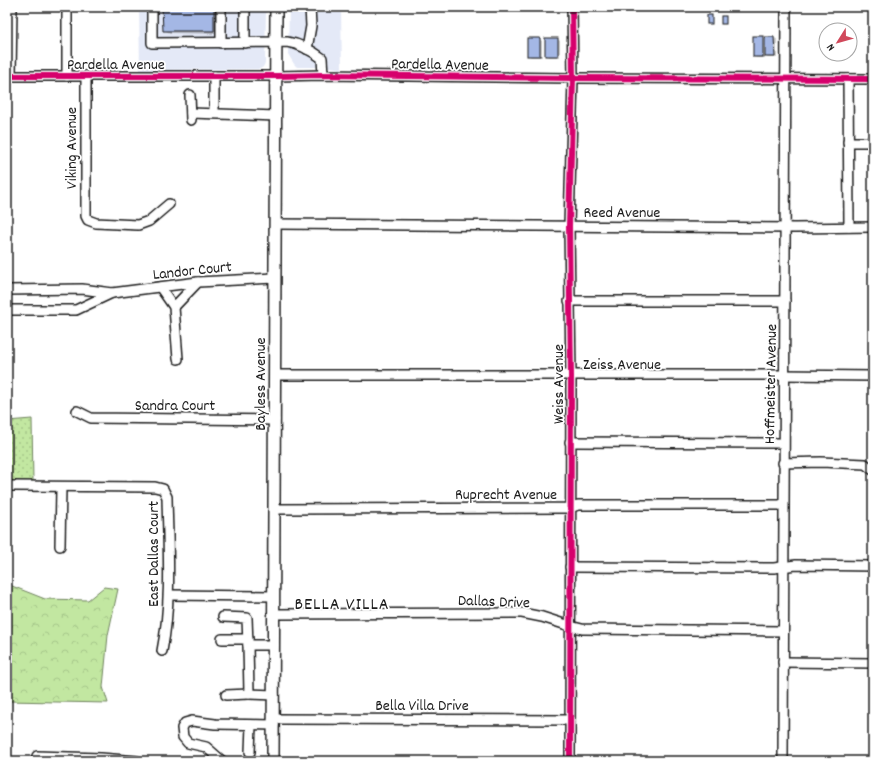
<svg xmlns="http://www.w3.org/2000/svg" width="880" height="768" viewBox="0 0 880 768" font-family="Dekko,sans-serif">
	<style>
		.built { fill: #e4e9f7 }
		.grass { fill: url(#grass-dots); stroke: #6f825e }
		.forest { fill: url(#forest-crowns); stroke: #6f825e }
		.shadow { fill: #0003 }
		.building { fill: #a4b7e5; stroke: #1c1c1c }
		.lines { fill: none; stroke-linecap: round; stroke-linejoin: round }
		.minor-casing { stroke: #1c1c1c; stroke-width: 12 }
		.major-casing { stroke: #1c1c1c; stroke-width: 14 }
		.minor { stroke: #fff; stroke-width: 9 }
		.major { stroke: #fff; stroke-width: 11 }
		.cycleway-casing { stroke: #fff; stroke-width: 8 }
		.cycleway { stroke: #d6006c; stroke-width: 6 }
		.labels { text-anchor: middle; stroke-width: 3.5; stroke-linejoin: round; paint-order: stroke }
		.street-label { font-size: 16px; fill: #1c1c1c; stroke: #fff }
		.quarter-label { font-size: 18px; letter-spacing: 1px; fill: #1c1c1c; stroke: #fff }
	</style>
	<defs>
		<pattern id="grass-dots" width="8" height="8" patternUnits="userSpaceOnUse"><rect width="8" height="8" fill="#c2e7a1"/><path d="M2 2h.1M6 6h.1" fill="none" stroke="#a6c68a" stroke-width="1.8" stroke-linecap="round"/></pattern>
		<pattern id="forest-crowns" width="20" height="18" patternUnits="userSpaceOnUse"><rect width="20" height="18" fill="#c2e7a1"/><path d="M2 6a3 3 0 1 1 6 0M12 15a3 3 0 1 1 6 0" fill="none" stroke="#a6c68a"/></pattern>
	</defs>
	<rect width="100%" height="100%" fill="#fff"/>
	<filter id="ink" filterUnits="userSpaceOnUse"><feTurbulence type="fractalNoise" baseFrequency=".025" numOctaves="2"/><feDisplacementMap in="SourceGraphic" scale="8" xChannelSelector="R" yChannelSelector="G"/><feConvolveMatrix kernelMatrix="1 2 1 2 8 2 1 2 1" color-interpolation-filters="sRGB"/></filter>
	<g filter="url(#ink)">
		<g class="built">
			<path d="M 139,7 L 266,7 L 265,63 L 263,67 L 260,69 L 140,70 Z"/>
			<path d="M 289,7 L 341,7 L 342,69 L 330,67 L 297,67 L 294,64 L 288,54 Z"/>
		</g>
		<path class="grass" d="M 32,419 L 33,482 L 7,483 L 7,421 Z"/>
		<path class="forest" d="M 7,584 L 45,599 L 88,600 L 104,587 L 118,589 L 108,635 L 103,687 L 108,703 L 7,701 Z"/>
		<g class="shadow">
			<path d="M 163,7 L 220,7 L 219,34 L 170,33 L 164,30 Z"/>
			<path d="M 763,37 L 766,39 L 774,38 L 777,39 L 777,58 L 768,58 L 765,56 L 765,58 L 757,58 L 754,57 Z"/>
			<path d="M 539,39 L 542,41 L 542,57 L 531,57 L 528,55 Z"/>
			<path d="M 557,39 L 560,41 L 560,57 L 549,57 L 546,56 Z"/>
		</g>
		<g class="building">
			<path d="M 162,7 L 214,7 L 214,31 L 163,31 Z"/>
			<rect x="707" y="15" width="5" height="9"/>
			<rect x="721" y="16" width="5" height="8"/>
			<rect x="753" y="36" width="10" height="21"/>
			<path d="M 765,37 L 774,37 L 775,57 L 765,57 Z"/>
			<rect x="527" y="38" width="13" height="18"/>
			<rect x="545" y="38" width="13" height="18"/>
		</g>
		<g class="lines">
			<defs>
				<g id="minor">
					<path d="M 152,7 L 152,43 L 287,42 C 300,44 311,50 322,58 L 323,75"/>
					<path d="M 245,7 L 245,43"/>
					<path d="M 221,43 L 221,7"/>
					<path d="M 307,49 L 311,26 L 310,7"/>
					<path d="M 7,76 L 277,76 L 323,75 L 573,78 L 873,79"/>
					<path d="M 11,76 L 12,7"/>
					<path d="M 67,76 L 67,7"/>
					<path d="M 86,76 L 86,216 L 88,220 L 96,223 L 138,225 L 149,221 L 169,204"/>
					<path d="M 214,76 L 214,113"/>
					<path d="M 848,79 L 849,227"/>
					<path d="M 190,95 L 191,120"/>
					<path d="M 191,113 L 276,116"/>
					<path d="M 848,142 L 873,142"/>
					<path d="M 275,224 L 795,228 L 873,227"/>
					<path d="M 160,287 L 174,307 L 178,359"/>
					<path d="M 7,290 L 82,289 L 112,293 L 198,282 L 275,278"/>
					<path d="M 569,301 L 785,301"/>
					<path d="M 174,307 L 198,282"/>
					<path d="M 7,310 L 76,310 L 112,293"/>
					<path d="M 275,375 L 783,375 L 873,376"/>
					<path d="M 77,411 L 91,418 L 275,420"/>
					<path d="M 570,442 L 783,443"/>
					<path d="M 783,463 L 821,462 L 865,464 L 873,470"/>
					<path d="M 12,486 L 155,487 L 163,489 L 167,497 C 168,548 172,600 162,651"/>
					<path d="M 275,509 L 570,508 L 578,505 L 783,505"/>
					<path d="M 60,546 L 61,487"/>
					<path d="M 570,567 L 774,568 L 796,565 L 873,566"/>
					<path d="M 169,595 L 274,596"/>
					<path d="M 274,614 L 522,613 L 542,617 L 570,626 L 582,629 L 783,631"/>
					<path d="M 223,617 L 247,618 L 248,645"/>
					<path d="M 222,639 L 248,639"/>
					<path d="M 783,662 L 873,663"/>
					<path d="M 226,695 L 249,694"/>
					<path d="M 274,695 L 249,694 L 248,645 L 274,645"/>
					<path d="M 274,719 L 570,720"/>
					<path d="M 250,752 L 251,725"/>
					<path d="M 37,756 L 101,758 L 137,761"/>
					<path d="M 222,761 L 206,747 L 188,743 L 183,737 L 182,728 L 185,723 L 192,721 L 215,724 L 274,725"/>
					<path d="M 570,761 L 571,376 L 569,226 L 573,78 L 572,7"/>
					<path d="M 783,761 L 786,7"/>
				</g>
				<path id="major" d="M 273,761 L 276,7"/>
			</defs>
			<use href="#minor" class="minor-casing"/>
			<use href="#major" class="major-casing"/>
			<use href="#minor" class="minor"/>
			<use href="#major" class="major"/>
			<defs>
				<g id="cycleway">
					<path d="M 7,76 L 277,76 L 323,75 L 573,78 L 873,79"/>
					<path d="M 570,761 L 571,376 L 569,226 L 573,78 L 572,7"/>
				</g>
			</defs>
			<use href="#cycleway" class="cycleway-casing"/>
			<use href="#cycleway" class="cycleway"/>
		</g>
	</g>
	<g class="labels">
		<g class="street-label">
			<text x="116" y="69">Pardella Avenue</text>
			<text transform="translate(440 63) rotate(1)" y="6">Pardella Avenue</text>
			<text transform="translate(70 148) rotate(-90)" y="6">Viking Avenue</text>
			<text x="622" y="217">Reed Avenue</text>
			<text transform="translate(192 269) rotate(-6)" y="6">Landor Court</text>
			<text x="622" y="369">Zeiss Avenue</text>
			<text transform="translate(259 384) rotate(-90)" y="6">Bayless Avenue</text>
			<text transform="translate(557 384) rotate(-90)" y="6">Weiss Avenue</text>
			<text transform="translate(769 384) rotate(-89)" y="6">Hoffmeister Avenue</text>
			<text x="175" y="410">Sandra Court</text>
			<text x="506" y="499">Ruprecht Avenue</text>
			<text transform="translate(152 554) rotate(-90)" y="6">East Dallas Court</text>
			<text transform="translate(494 600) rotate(2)" y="6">Dallas Drive</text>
			<text x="422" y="710">Bella Villa Drive</text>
		</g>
		<g class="quarter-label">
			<text x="342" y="609">BELLA VILLA</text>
		</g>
	</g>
	<rect width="880" height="768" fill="none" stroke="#fff" stroke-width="24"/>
	<rect x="12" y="12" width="856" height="744" fill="none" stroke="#1c1c1c" stroke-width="1.5" filter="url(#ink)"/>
	<g transform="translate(838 42) rotate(233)"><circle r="19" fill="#ffffff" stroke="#a4a4a4"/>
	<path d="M0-3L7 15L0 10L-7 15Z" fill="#d1495b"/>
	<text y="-6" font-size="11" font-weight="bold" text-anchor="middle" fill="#1c1c1c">N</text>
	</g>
</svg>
